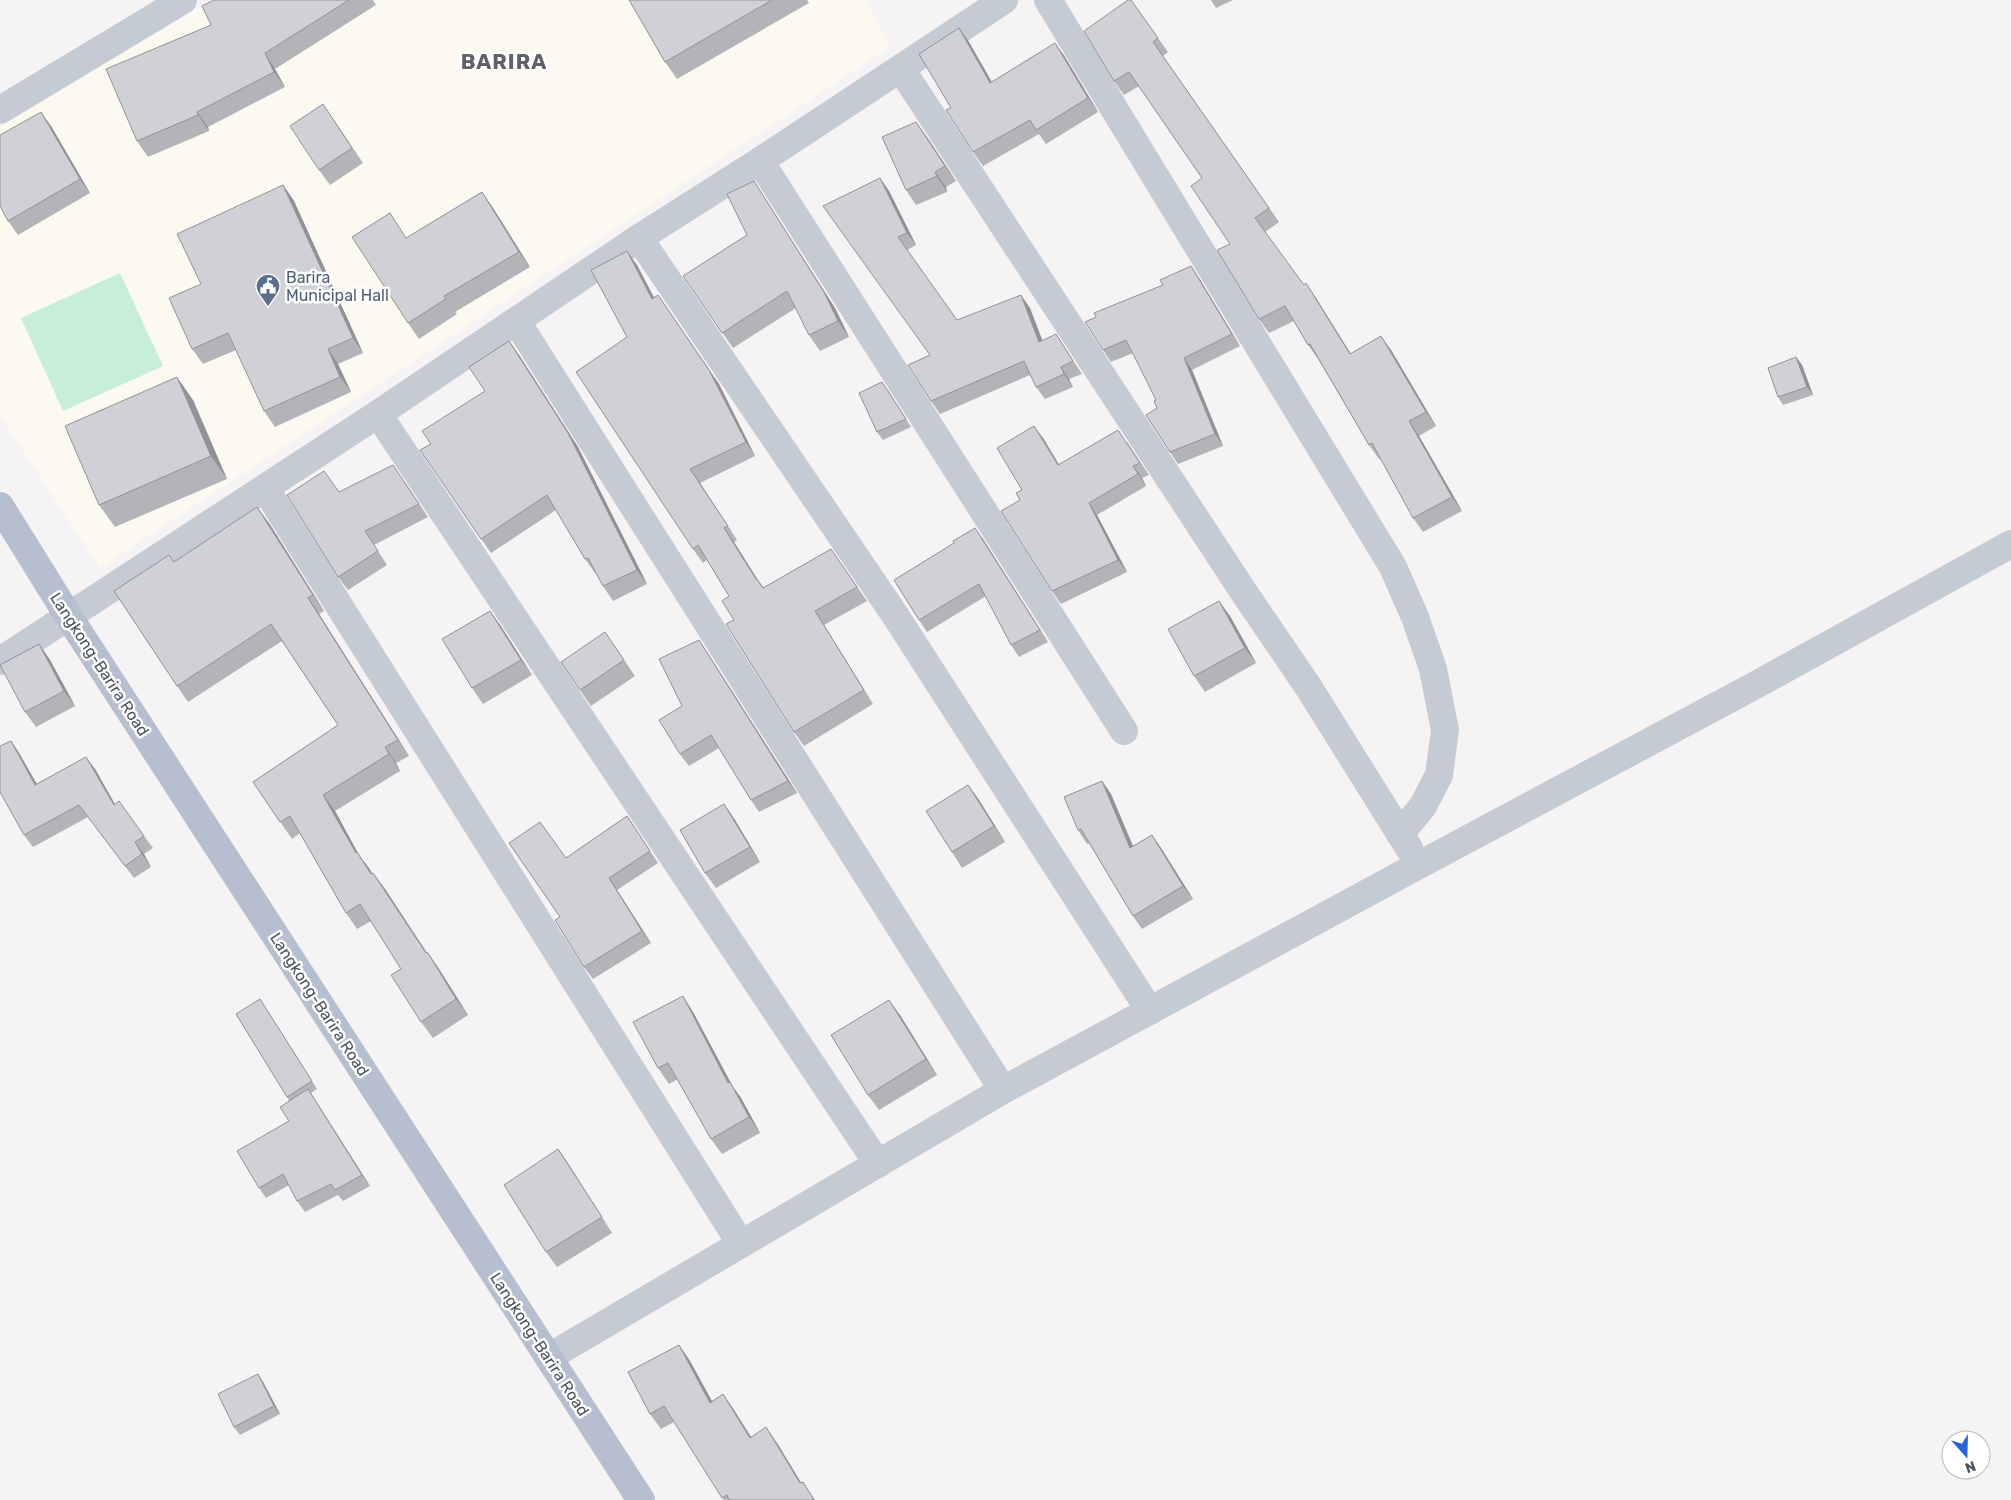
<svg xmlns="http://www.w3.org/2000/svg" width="2011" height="1500" viewBox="0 0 2011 1500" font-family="Rubik,sans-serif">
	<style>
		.commercial { fill: #fcfaf0 }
		.green { fill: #c6eed9 }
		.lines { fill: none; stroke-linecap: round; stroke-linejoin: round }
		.minor { stroke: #c5cbd3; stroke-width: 28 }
		.major { stroke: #b5bfcf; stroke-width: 28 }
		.wall { fill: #b3b4b8 }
		.shaded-wall { fill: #929296 }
		.building { fill: #d0d1d6; stroke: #929296 }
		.labels { text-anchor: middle; stroke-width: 5; stroke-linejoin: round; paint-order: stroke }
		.service-label { font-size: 16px; fill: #4e5e75; stroke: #fff; text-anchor: start }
		.street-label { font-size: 16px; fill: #4b545f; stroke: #fff }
		.district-label { font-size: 21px; font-weight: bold; letter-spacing: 1px; fill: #5f6267; stroke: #fff }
	</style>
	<rect width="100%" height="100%" fill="#f5f3f3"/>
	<path class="commercial" d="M 212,0 L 865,0 L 890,47 L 100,568 L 0,416 L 0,127 Z"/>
	<path class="green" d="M 120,273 L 163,366 L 63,411 L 21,318 Z"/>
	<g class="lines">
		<g class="minor">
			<path d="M 1048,0 L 1393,567 L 1415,617 L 1433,669 L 1445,730 L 1439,775 L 1423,806 L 1400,834"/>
			<path d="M 901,69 L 1245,594 L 1309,688 L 1409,848"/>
			<path d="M 0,110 L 183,0"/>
			<path d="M 760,161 L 1124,731"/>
			<path d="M 639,238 L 895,615 L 1150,1011"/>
			<path d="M 517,322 L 1003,1090"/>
			<path d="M 378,414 L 878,1164"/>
			<path d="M 265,488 L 741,1244"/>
			<path d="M 0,661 L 378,414 L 639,238 L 760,161 L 1004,0"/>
			<path d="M 549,1357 L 1003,1090 L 1419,865 L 1752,687 L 2011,544"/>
		</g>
		<path class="major" d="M 0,506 L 69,617 L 641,1500"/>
	</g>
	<g class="wall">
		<path d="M 214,0 L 373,0 L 376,5 L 275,69 L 285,87 L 208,127 L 209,131 L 148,157 L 137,141 L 211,25 Z"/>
		<path d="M 629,0 L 807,0 L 809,3 L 677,79 L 665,62 Z"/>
		<path d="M 1131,0 L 1168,52 L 1163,56 L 1279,222 L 1265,232 L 1304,285 L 1316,298 L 1351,354 L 1391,350 L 1436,426 L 1419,436 L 1462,511 L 1423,532 L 1413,518 L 1380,458 L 1379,459 L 1369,445 L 1318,359 L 1308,345 L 1294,321 L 1269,333 L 1259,319 L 1230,244 L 1202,178 L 1139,86 L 1124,95 L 1114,81 Z"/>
		<path d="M 1211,0 L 1233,0 L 1216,8 Z"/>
		<path d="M 959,28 L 969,42 L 992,82 L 1055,43 L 1065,57 L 1098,112 L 1046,144 L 1039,134 L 983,166 L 973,152 Z"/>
		<path d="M 334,120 L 363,163 L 330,185 L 319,170 Z"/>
		<path d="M 916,122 L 956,181 L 946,187 L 947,192 L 916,205 L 906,190 Z"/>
		<path d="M 51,126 L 90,193 L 18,235 L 8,221 Z"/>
		<path d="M 880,178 L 889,191 L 916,245 L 907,250 L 957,320 L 1030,308 L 1042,341 L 1056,334 L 1082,374 L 1069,379 L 1073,387 L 1045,399 L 1036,387 L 1030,375 L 940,414 L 931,401 L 930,355 Z"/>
		<path d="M 754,181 L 764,197 L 835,308 L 849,337 L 820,351 L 809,335 L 796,308 L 733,348 L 683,276 L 747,235 Z"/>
		<path d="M 283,185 L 294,201 L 363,353 L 338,364 L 351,392 L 275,427 L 264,411 L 236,350 L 203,364 L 192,349 L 201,284 Z"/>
		<path d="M 482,192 L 493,208 L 530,267 L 455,312 L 457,314 L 419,339 L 408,323 L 407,238 Z"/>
		<path d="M 637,265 L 654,298 L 719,384 L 755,456 L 700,483 L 737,540 L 734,542 L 757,579 L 764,588 L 831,549 L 867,601 L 824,625 L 873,704 L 804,746 L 794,732 L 734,620 L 729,596 L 707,560 L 703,563 L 693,549 L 627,337 Z"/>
		<path d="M 1199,278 L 1240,346 L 1192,370 L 1223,446 L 1178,464 L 1170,452 L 1157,408 L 1156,400 L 1133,353 L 1111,362 L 1103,350 Z"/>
		<path d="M 509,341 L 519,355 L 578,447 L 647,584 L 613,601 L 603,586 L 596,573 L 595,573 L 585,559 L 556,510 L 491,553 L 420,450 L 431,444 L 485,391 Z"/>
		<path d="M 1796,357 L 1802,365 L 1813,395 L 1783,405 L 1778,397 Z"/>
		<path d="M 888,390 L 911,427 L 883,440 L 877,432 Z"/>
		<path d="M 193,400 L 227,479 L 115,527 L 99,505 Z"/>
		<path d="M 1043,438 L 1059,465 L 1127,442 L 1149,475 L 1142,478 L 1146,486 L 1097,515 L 1127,572 L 1061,604 L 1052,591 L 1022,490 Z"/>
		<path d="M 402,478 L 428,517 L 374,545 L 387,565 L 348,590 L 338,577 L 339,492 Z"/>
		<path d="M 269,523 L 324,611 L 319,614 L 409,756 L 396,763 L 400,771 L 335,811 L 359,855 L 372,874 L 373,873 L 385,889 L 427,953 L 439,969 L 468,1015 L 433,1038 L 421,1022 L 401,969 L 371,921 L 357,929 L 346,913 L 300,833 L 292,839 L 253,782 L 338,725 L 282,641 L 188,702 L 177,686 L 174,562 Z"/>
		<path d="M 983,539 L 1048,642 L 1019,657 L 1011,645 L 986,596 L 927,632 L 919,620 Z"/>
		<path d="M 490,611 L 532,675 L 483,704 L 472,688 Z"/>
		<path d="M 1230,616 L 1256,663 L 1205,692 L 1194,676 Z"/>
		<path d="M 605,632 L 635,676 L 591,706 L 580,690 Z"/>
		<path d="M 699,640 L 707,652 L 797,793 L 759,812 L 751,800 L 719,748 L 689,766 L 680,754 L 682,706 Z"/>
		<path d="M 39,644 L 50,660 L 75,706 L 36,727 L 25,712 Z"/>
		<path d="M 11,741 L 19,753 L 37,784 L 95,769 L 115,804 L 144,836 L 153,848 L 144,854 L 151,867 L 134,878 L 88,817 L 33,847 L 24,835 Z"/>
		<path d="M 1102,781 L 1111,794 L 1133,846 L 1152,835 L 1161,848 L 1193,899 L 1142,929 L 1133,916 L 1089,843 L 1087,844 L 1078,830 Z"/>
		<path d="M 968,785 L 979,800 L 1005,842 L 962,868 L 952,852 Z"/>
		<path d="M 724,804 L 735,820 L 760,862 L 716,888 L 705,873 Z"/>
		<path d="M 627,816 L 658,863 L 617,890 L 651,943 L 593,979 L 584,967 L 560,917 L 566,858 Z"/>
		<path d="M 260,999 L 317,1089 L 311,1093 L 370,1186 L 343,1201 L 338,1195 L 305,1212 L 297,1201 L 289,1185 L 266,1198 L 259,1188 L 289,1121 L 289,1101 L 287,1097 Z"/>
		<path d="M 693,1012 L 733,1087 L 741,1098 L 760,1133 L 722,1154 L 711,1139 L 678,1079 L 669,1084 L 658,1068 Z"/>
		<path d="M 900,1015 L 937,1075 L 879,1110 L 868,1095 Z"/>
		<path d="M 558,1149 L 569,1165 L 612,1233 L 557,1267 L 546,1252 Z"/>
		<path d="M 679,1345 L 690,1361 L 712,1401 L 723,1394 L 734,1410 L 751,1437 L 777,1443 L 801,1483 L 803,1482 L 815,1500 L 724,1500 L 674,1422 L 661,1429 L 650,1414 Z"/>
		<path d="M 258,1374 L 263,1382 L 280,1414 L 240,1435 L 234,1427 Z"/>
	</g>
	<g class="shaded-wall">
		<path d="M 959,28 L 969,42 L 1000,97 L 990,83 Z"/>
		<path d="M 1055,43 L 1065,57 L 1098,112 L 1088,98 Z"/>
		<path d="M 265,53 L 275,69 L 285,87 L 274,72 Z"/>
		<path d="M 41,112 L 51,126 L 90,193 L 80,179 Z"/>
		<path d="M 197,112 L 208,127 L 209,131 L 198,115 Z"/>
		<path d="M 916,122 L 927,137 L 956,181 L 945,166 Z"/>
		<path d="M 935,172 L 946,187 L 947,192 L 937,176 Z"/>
		<path d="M 880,178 L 889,191 L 916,245 L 907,233 Z"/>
		<path d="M 754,181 L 764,197 L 835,308 L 849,337 L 838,321 Z"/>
		<path d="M 283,185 L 294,201 L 363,353 L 353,338 Z"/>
		<path d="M 482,192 L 493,208 L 530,267 L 519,252 Z"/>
		<path d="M 627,251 L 637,265 L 662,313 L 652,299 Z"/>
		<path d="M 1191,266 L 1199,278 L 1240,346 L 1232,334 Z"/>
		<path d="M 1306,283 L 1316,298 L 1360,369 L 1350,354 Z"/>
		<path d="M 658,295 L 719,384 L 755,456 L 746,442 Z"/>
		<path d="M 1021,295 L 1030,308 L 1048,355 L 1039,342 Z"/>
		<path d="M 1381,336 L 1391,350 L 1436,426 L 1426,412 Z"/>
		<path d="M 509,341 L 519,355 L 578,447 L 647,584 L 637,570 Z"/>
		<path d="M 328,349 L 338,364 L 351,392 L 340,377 Z"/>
		<path d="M 1796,357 L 1802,365 L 1813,395 L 1807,387 Z"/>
		<path d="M 1184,358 L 1192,370 L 1223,446 L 1215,434 Z"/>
		<path d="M 1061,367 L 1069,379 L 1073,387 L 1064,374 Z"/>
		<path d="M 177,377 L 193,400 L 227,479 L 211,456 Z"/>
		<path d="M 1409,421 L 1419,436 L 1462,511 L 1452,497 Z"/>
		<path d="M 1034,426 L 1043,438 L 1067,478 L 1058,465 Z"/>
		<path d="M 1133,466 L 1142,478 L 1146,486 L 1138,474 Z"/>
		<path d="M 690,469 L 700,483 L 737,540 L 728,526 Z"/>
		<path d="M 1089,503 L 1097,515 L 1127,572 L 1118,560 Z"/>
		<path d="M 257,507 L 269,523 L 324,611 L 313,595 Z"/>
		<path d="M 724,528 L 734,542 L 766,593 L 756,579 Z"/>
		<path d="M 975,528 L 983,539 L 1048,642 L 1040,630 Z"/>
		<path d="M 308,598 L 319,614 L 409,756 L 398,740 Z"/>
		<path d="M 1219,601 L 1230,616 L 1256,663 L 1245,648 Z"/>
		<path d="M 490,611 L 501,626 L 532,675 L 521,660 Z"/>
		<path d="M 815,611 L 824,625 L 873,704 L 864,690 Z"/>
		<path d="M 699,640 L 707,652 L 797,793 L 788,781 Z"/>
		<path d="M 39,644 L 50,660 L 75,706 L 64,691 Z"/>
		<path d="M 11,741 L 19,753 L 44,797 L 35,785 Z"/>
		<path d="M 385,747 L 396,763 L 400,771 L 389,754 Z"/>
		<path d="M 86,757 L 95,769 L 122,817 L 114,805 Z"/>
		<path d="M 1102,781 L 1111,794 L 1139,861 L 1130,848 Z"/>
		<path d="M 968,785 L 979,800 L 1005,842 L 994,826 Z"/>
		<path d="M 323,795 L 335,811 L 359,855 L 369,868 L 382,891 L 356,853 Z"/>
		<path d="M 724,804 L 735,820 L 760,862 L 750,847 Z"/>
		<path d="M 1152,835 L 1161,848 L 1193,899 L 1183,886 Z"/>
		<path d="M 135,842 L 144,854 L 151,867 L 142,854 Z"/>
		<path d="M 373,873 L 385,889 L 438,970 L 426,953 Z"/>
		<path d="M 609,878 L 617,890 L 651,943 L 642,931 Z"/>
		<path d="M 428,953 L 439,969 L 468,1015 L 456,999 Z"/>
		<path d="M 683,996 L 693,1012 L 733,1087 L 741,1098 L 760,1133 L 749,1117 L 728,1083 Z"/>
		<path d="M 889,1000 L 900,1015 L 937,1075 L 926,1059 Z"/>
		<path d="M 308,1089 L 315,1100 L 370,1186 L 362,1175 Z"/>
		<path d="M 558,1149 L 569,1165 L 612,1233 L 602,1217 Z"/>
		<path d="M 679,1345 L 690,1361 L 721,1418 L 710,1403 Z"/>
		<path d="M 258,1374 L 263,1382 L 280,1414 L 274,1406 Z"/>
		<path d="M 723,1394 L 734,1410 L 761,1453 L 750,1438 Z"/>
		<path d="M 766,1427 L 777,1443 L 811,1499 L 800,1483 Z"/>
	</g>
	<g class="building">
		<path d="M 214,0 L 349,0 L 265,53 L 274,72 L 197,112 L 198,115 L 137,141 L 106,69 L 211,25 L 202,6 Z"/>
		<path d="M 629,0 L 772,0 L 665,62 Z"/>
		<path d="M 1128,0 L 1131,0 L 1158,38 L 1153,42 L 1269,208 L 1255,218 L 1304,285 L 1306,283 L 1350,354 L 1381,336 L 1426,412 L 1409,421 L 1452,497 L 1413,518 L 1372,443 L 1369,445 L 1310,344 L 1308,345 L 1285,306 L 1259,319 L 1217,250 L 1230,244 L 1191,186 L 1202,178 L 1129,72 L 1114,81 L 1084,31 Z"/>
		<path d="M 959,28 L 990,83 L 1055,43 L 1088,98 L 1036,130 L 1030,120 L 973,152 L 946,110 L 951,108 L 919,54 Z"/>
		<path d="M 323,104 L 352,148 L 319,170 L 290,126 Z"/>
		<path d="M 41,112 L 80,179 L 8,221 L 0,206 L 0,135 Z"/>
		<path d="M 916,122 L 945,166 L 935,172 L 937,176 L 906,190 L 882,137 Z"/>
		<path d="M 880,178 L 907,233 L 898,237 L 957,320 L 1021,295 L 1039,342 L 1056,334 L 1073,361 L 1061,367 L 1064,374 L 1036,387 L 1024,361 L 931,401 L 908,365 L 930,355 L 823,206 Z"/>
		<path d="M 754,181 L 824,292 L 838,321 L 809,335 L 787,291 L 722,333 L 683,276 L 747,235 L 727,194 Z"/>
		<path d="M 283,185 L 353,338 L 328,349 L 340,377 L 264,411 L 228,333 L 192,349 L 169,298 L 201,284 L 177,234 Z"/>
		<path d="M 482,192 L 519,252 L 444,296 L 446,299 L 408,323 L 352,237 L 390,213 L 406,238 Z"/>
		<path d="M 627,251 L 652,299 L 658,295 L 709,370 L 746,442 L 690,469 L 728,526 L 724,528 L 756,579 L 757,579 L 763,588 L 831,549 L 857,587 L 815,611 L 864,690 L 794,732 L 726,624 L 734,620 L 722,601 L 729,596 L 698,545 L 693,549 L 576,372 L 627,337 L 591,270 Z"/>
		<path d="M 1191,266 L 1232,334 L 1184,358 L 1215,434 L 1170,452 L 1146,415 L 1157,408 L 1154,401 L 1156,400 L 1126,340 L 1103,350 L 1085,322 L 1096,317 L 1094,313 L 1163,285 L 1160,280 Z"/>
		<path d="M 509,341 L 568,433 L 637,570 L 603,586 L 588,558 L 585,559 L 547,495 L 481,539 L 420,450 L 431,444 L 422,431 L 485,391 L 469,367 Z"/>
		<path d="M 1796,357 L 1807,387 L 1778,397 L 1768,368 Z"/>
		<path d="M 177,377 L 211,456 L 99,505 L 65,426 Z"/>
		<path d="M 882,382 L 906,419 L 877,432 L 859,393 Z"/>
		<path d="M 1034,426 L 1058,465 L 1118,430 L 1140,463 L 1133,466 L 1138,474 L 1089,503 L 1118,560 L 1052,591 L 1001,511 L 1020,500 L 1016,493 L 1022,490 L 997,448 Z"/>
		<path d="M 393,465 L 419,504 L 365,531 L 378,551 L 338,577 L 287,495 L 324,471 L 339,492 Z"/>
		<path d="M 257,507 L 313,595 L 308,598 L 398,740 L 385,747 L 389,754 L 323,795 L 356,853 L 357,852 L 371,874 L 373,873 L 426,953 L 428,953 L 456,999 L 421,1022 L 391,975 L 401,969 L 360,904 L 346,913 L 290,816 L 280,822 L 253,782 L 338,725 L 271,624 L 177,686 L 114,591 L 169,555 L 174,562 Z"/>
		<path d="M 975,528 L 1040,630 L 1011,645 L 979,584 L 919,620 L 894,580 L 954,543 L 953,541 Z"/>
		<path d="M 1219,601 L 1245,648 L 1194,676 L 1168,629 Z"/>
		<path d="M 490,611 L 521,660 L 472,688 L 442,639 Z"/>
		<path d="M 605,632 L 624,660 L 580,690 L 561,662 Z"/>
		<path d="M 699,640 L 788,781 L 751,800 L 711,735 L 680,754 L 659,720 L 682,706 L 659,659 Z"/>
		<path d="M 39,644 L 64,691 L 25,712 L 0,665 Z"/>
		<path d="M 11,741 L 35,785 L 86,757 L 114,805 L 119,801 L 144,836 L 135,842 L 142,854 L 125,866 L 79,805 L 24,835 L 0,792 L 0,746 Z"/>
		<path d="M 1102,781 L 1130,848 L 1152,835 L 1183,886 L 1133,916 L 1081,829 L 1078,830 L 1064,797 Z"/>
		<path d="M 968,785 L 994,826 L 952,852 L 926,811 Z"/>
		<path d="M 724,804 L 750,847 L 705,873 L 680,830 Z"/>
		<path d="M 627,816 L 650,851 L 609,878 L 642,931 L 584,967 L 555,920 L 560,917 L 509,843 L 540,822 L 566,858 Z"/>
		<path d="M 683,996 L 728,1083 L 730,1082 L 749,1117 L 711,1139 L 668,1063 L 658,1068 L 633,1022 Z"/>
		<path d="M 260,999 L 312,1081 L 287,1097 L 236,1014 Z"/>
		<path d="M 889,1000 L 926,1059 L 868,1095 L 831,1035 Z"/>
		<path d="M 308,1089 L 362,1175 L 335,1190 L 331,1184 L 297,1201 L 283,1174 L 259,1188 L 237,1151 L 289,1121 L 280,1107 Z"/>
		<path d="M 558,1149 L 602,1217 L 546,1252 L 504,1185 Z"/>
		<path d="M 679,1345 L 710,1403 L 723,1394 L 750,1438 L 766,1427 L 800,1483 L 803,1482 L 814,1500 L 729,1500 L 727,1495 L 722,1498 L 664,1406 L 650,1414 L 628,1372 Z"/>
		<path d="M 258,1374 L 274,1406 L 234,1427 L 218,1394 Z"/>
	</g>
	<defs>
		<symbol id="civic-pin" viewBox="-11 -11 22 30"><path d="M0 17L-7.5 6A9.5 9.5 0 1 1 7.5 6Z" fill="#5c6f8a" stroke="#fff"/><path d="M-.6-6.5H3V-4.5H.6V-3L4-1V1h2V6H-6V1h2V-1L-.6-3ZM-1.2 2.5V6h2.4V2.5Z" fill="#fff"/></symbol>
	</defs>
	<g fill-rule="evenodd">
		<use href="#civic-pin" x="254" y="272" width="28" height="38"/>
	</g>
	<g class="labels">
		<g class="service-label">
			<text x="286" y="283">Barira<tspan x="286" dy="18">Municipal Hall</tspan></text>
		</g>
		<g class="street-label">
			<text transform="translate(100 664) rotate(57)" y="6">Langkong-Barira Road</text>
			<text transform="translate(320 1004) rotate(57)" y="6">Langkong-Barira Road</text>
			<text transform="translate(540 1344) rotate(57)" y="6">Langkong-Barira Road</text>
		</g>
		<g class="district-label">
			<text x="504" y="69">BARIRA</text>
		</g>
	</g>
	<g transform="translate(1966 1455) rotate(160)"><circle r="24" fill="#ffffff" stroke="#b7bbbf"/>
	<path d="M0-4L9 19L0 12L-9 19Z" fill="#2864d9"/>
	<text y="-8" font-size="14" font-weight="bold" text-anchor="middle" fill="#4b545f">N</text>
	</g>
</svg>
